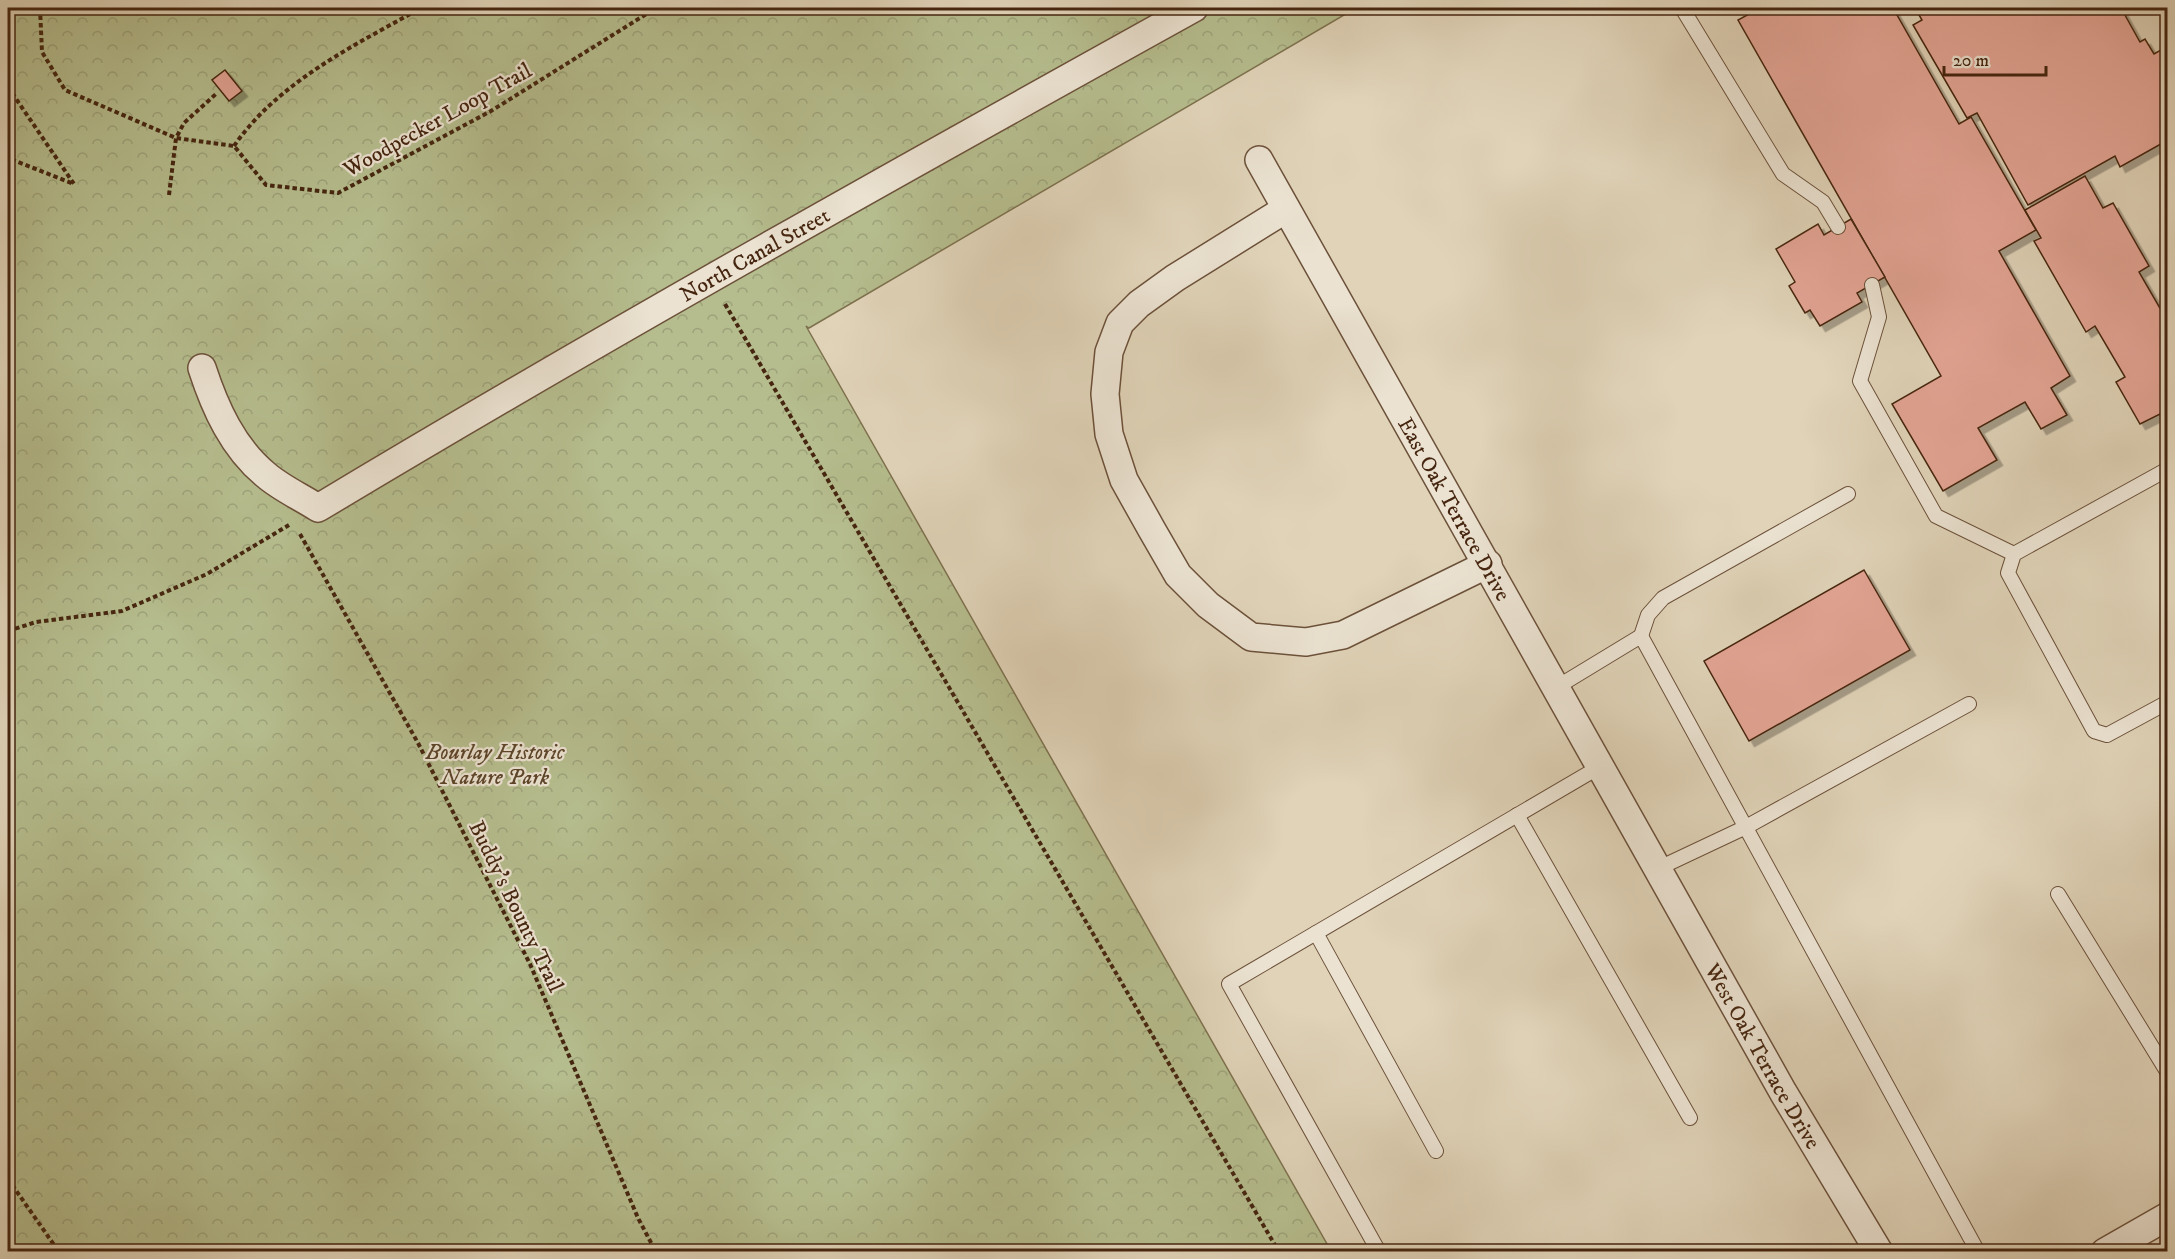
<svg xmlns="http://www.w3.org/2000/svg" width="2175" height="1259" viewBox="0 0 2175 1259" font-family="'IM FELL DW Pica',serif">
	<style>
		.park { fill: url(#park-crowns); stroke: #7e714e; stroke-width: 1.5 }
		.building { fill: #e3a494; stroke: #462610; stroke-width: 1.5; filter: url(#shadow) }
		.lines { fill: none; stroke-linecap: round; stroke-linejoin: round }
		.service-casing { stroke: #6c513a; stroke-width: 16 }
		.minor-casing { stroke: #6c513a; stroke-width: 30 }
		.path { stroke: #462610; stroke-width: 4; stroke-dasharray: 4.5 3; stroke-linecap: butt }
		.service { stroke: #ebe2d1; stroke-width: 14 }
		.minor { stroke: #ebe2d1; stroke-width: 27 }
		.labels { text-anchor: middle; stroke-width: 4.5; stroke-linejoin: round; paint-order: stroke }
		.street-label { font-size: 22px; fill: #462610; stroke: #ebe2d1 }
		.park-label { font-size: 22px; font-style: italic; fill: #5c4429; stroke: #ebe2d1 }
	</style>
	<defs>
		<pattern id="park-crowns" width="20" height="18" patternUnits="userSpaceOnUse" patternTransform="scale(1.5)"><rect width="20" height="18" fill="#b5bc8d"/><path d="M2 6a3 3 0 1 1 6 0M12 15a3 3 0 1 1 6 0" fill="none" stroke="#9da179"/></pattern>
		<filter id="shadow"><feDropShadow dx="5.5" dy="5.5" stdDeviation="0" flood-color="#0004"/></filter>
	</defs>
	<rect width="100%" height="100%" fill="#e0d3b8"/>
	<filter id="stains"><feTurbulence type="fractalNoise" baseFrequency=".00333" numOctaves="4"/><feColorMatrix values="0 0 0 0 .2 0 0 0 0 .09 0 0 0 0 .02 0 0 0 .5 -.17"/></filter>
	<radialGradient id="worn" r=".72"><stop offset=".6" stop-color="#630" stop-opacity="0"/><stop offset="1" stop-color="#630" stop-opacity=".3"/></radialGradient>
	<path class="park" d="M 8,8 L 1356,8 L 809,328 L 806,326 L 1331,1251 L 8,1251 Z"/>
	<g class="building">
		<path d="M 1760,8 L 1893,8 L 1959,124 L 1971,117 L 2036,230 L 1999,251 L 2070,376 L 2051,388 L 2067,415 L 2041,429 L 2025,402 L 1978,428 L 1997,460 L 1943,491 L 1892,404 L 1941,376 L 1738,20 Z"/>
		<path d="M 1915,8 L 2121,8 L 2140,42 L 2145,39 L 2154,54 L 2168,46 L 2168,140 L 2120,167 L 2115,156 L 2028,205 L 1977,113 L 1967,118 L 1913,25 L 1922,20 Z"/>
		<path d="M 225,70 L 242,91 L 229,101 L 212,80 Z"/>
		<path d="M 2085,176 L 2103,208 L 2113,203 L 2149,266 L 2139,272 L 2168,322 L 2168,427 L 2160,414 L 2140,424 L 2116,382 L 2125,377 L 2095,326 L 2086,332 L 2034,241 L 2041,238 L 2025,210 Z"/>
		<path d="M 1851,219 L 1885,277 L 1857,293 L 1862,302 L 1820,326 L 1810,310 L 1805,313 L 1789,286 L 1795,282 L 1776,249 L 1818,224 L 1824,235 Z"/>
		<path d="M 1864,570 L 1910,650 L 1749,741 L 1704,661 Z"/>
	</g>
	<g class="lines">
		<defs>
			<g id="service">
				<path d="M 1682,8 L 1783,174 L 1823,202 L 1838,227"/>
				<path d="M 1872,285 L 1879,317 L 1860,381 L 1936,516 L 2014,554"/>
				<path d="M 2168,469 L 2014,554 L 2008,573 L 2094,731 L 2107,735 L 2168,702"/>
				<path d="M 1641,636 L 1648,615 L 1663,598 L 1848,494"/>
				<path d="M 1557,687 L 1641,636 L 1978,1252"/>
				<path d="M 1517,815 L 1690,1118"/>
				<path d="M 1659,868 L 1746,827 L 1969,704"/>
				<path d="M 2058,894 L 2168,1073"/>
				<path d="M 1316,933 L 1436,1151"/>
				<path d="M 1379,1252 L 1229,984 L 1601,766"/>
			</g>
			<g id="minor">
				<path id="s1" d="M 1259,160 L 1783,1092 L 1879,1252"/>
				<path d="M 1286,209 L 1175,278 L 1139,304 L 1120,323 L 1109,352 L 1105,394 L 1109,434 L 1124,480 L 1152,530 L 1178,575 L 1208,605 L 1251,637 L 1306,642 L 1343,635 L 1488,564"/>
				<path id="s2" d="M 202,368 C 215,408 233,448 266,475 C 281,488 301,497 318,508 C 606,335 900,171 1194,8"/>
				<path d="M 2105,1252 L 2168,1216"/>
			</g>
		</defs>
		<use href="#service" class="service-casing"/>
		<use href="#minor" class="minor-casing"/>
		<g class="path">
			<path d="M 40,8 L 42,52 L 65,90 L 176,138 L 234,146 L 266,185 L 338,193 L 491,111 L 656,8"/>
			<path d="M 8,87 L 74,184 L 8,158"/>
			<path d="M 234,146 C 278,82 355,45 421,8"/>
			<path d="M 169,195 L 176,138 L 184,123 L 217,93"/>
			<path d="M 725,304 L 1279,1252"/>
			<path d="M 300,534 L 418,743 L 530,964 L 638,1218 L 656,1252"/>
			<path d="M 8,631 L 36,622 L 122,611 L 207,574 L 289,525"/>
			<path d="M 8,1179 L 59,1252"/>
		</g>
		<use href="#service" class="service"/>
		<use href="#minor" class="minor"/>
	</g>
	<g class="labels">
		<g class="street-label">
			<text transform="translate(437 119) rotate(-29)" y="8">Woodpecker Loop Trail</text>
			<text dy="8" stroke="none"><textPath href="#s2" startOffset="693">North Canal Street</textPath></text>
			<text dy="8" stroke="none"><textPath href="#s1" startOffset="400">East Oak Terrace Drive</textPath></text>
			<text transform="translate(517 906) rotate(64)" y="8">Buddy's Bounty Trail</text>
			<text dy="8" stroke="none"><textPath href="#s1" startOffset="1028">West Oak Terrace Drive</textPath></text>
		</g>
		<g class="park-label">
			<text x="495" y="759">Bourlay Historic<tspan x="495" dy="25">Nature Park</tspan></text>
		</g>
	</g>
	<rect width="2175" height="1259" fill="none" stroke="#e0d3b8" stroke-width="30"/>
	<rect x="9" y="9" width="2157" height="1241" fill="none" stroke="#462610" stroke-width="3"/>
	<rect x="15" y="15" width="2145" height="1229" fill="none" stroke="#462610" stroke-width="1.5"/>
	<path d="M1944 66v9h102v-9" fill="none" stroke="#462610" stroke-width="3"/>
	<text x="1953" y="66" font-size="18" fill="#462610" stroke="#ebe2d1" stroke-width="4.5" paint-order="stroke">20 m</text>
	<rect width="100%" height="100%" filter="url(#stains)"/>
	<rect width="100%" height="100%" fill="url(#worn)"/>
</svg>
